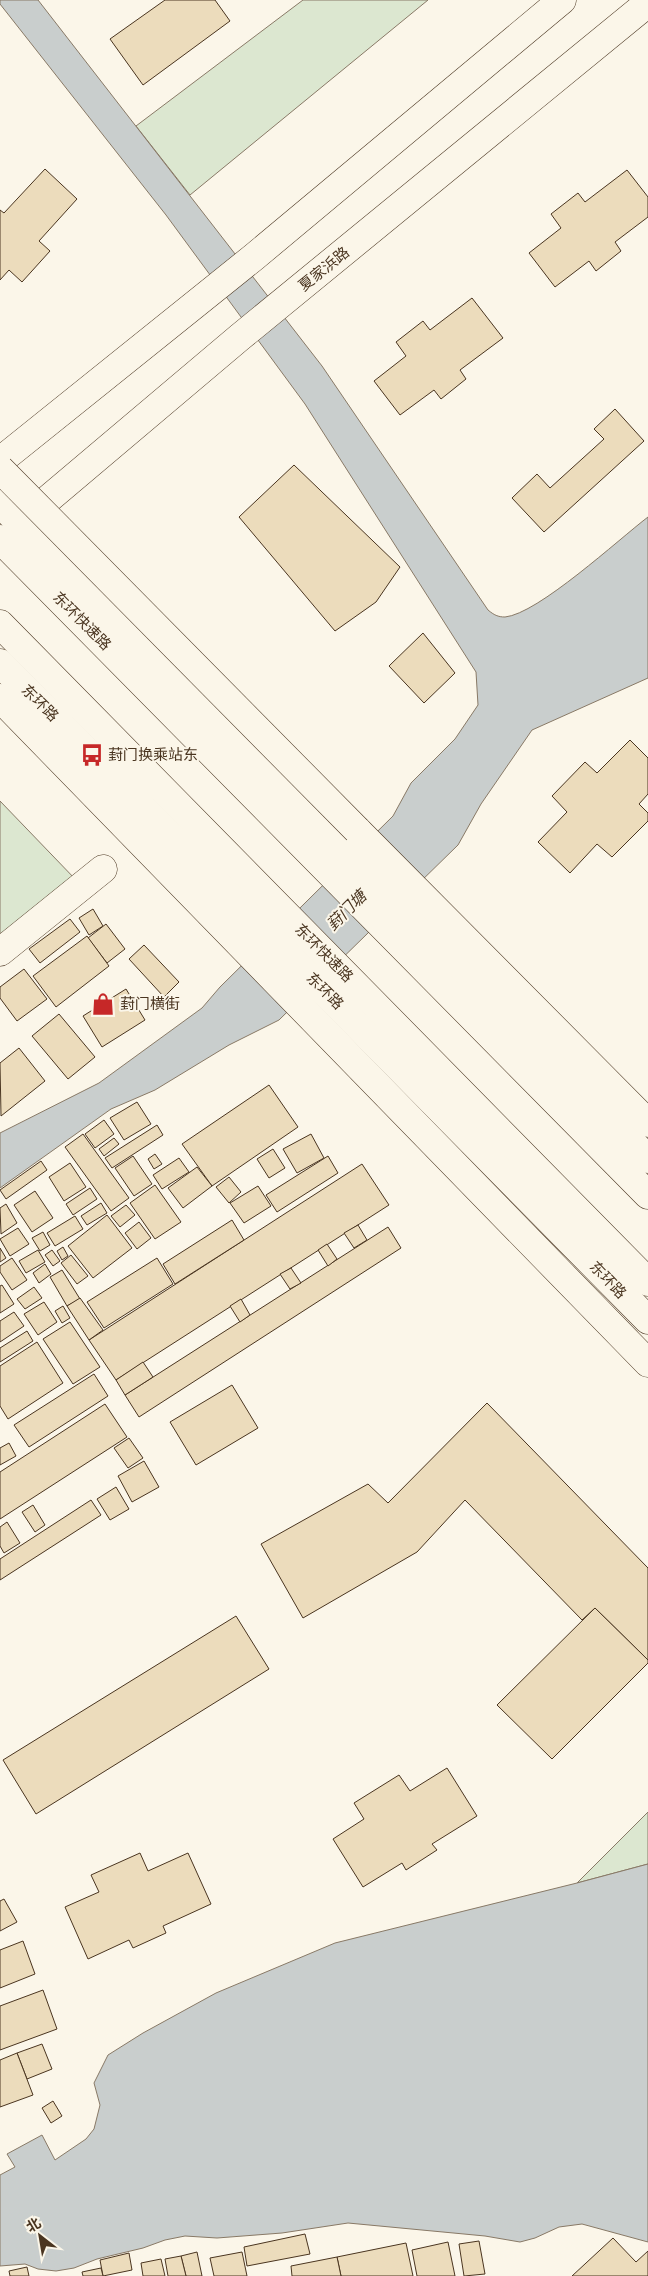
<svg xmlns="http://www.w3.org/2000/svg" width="648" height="2276" viewBox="0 0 648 2276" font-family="'Fira Sans Condensed','Noto Sans SC',sans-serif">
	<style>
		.green { fill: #dce7d0; stroke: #887966 }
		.water { fill: #c9cecd; stroke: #887966 }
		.building { fill: #ecdcbc; stroke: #4a3520 }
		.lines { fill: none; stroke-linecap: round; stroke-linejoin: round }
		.street-casing { stroke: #4a3520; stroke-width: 29 }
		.secondary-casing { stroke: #4a3520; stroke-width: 29 }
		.primary-casing { stroke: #4a3520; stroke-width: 29 }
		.highway-casing { stroke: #4a3520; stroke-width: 29 }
		.street { stroke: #fbf6e9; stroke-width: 28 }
		.secondary { stroke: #fbf6e9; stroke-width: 28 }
		.primary { stroke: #fbf6e9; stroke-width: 28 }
		.highway { stroke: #fbf6e9; stroke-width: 28 }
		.highway-bridge-casing { stroke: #4a3520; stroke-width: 29; stroke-linecap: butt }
		.highway-bridge { stroke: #fbf6e9; stroke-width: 28 }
		.labels { text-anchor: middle; stroke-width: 4; stroke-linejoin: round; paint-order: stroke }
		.street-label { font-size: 15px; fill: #4a3520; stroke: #fbf6e9 }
		.poi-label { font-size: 15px; fill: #4a3520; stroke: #fbf6e9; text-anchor: start }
		.water-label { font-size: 16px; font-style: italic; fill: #4a3520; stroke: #fbf6e9 }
	</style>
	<rect width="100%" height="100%" fill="#fbf6e9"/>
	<g class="green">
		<path d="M 303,0 L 428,0 L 190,195 L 136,126 Z"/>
		<path d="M 0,801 L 77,881 L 0,944 Z"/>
		<path d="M 648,1812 L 648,1864 L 577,1883 Z"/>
	</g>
	<g class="water">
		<path d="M 0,0 L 38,0 L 322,366 L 488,610 C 494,615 498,617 505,617 C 538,614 619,539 648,517 L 648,678 L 532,730 L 481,804 L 458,845 L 279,1020 L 229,1045 L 155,1090 L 111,1109 L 0,1188 L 0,1133 L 99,1083 L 202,1008 L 220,987 L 393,816 L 411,783 L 455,739 L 478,705 L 476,672 L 305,404 L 166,215 L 0,4 Z"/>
		<path d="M 648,1864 L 648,2242 L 582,2224 L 559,2227 L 535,2238 L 520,2242 L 485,2236 L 348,2223 L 282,2233 L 217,2238 L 185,2236 L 165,2240 L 143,2248 L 97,2259 L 74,2268 L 56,2271 L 38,2269 L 25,2264 L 0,2266 L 0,2175 L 15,2167 L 7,2154 L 42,2135 L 55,2160 L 86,2139 L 94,2129 L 100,2105 L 94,2083 L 108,2055 L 143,2033 L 216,1993 L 335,1943 L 577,1883 Z"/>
	</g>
	<g class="building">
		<path d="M 165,0 L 215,0 L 230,21 L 143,85 L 110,39 Z"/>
		<path d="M 45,169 L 77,199 L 39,241 L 50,251 L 22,282 L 9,270 L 0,280 L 0,210 L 4,213 Z"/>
		<path d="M 627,170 L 648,197 L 648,217 L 615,242 L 621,251 L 596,271 L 589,261 L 555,287 L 529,253 L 561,228 L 551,214 L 578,193 L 585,202 Z"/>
		<path d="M 472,298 L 503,338 L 460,370 L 466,379 L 441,399 L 434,390 L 400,415 L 374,381 L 406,356 L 396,342 L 423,321 L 430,330 Z"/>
		<path d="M 615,409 L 644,441 L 544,532 L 512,498 L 537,474 L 550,488 L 604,439 L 594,429 Z"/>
		<path d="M 294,465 L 400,567 L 376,602 L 335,631 L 239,517 Z"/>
		<path d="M 423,633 L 455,673 L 424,703 L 389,666 Z"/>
		<path d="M 630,740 L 648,758 L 648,794 L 639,804 L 648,813 L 648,821 L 612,857 L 597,844 L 570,873 L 538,842 L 567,812 L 552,796 L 585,762 L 597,773 Z"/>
		<path d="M 93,909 L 103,926 L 89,935 L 79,918 Z"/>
		<path d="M 70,919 L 80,932 L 40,963 L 29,949 Z"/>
		<path d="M 106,924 L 125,949 L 107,963 L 88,938 Z"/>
		<path d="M 87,936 L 109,966 L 56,1007 L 33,976 Z"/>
		<path d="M 144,945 L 179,982 L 164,997 L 129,959 Z"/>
		<path d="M 24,969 L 47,999 L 17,1021 L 0,998 L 0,987 Z"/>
		<path d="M 126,989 L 145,1020 L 102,1047 L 83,1016 Z"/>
		<path d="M 59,1014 L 95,1057 L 68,1079 L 32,1036 Z"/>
		<path d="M 19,1048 L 45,1081 L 1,1116 L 0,1063 Z"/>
		<path d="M 269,1085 L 298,1127 L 212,1186 L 182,1144 Z"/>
		<path d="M 137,1102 L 151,1124 L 124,1140 L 110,1118 Z"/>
		<path d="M 104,1120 L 114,1134 L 95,1148 L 85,1134 Z"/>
		<path d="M 157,1125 L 163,1135 L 112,1168 L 105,1158 Z"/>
		<path d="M 83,1134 L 129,1198 L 111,1211 L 65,1147 Z"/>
		<path d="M 311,1134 L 324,1158 L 297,1173 L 283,1149 Z"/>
		<path d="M 114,1138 L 119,1144 L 104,1156 L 99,1149 Z"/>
		<path d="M 273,1149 L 285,1168 L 269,1178 L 257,1159 Z"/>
		<path d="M 155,1154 L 162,1164 L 154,1169 L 148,1159 Z"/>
		<path d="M 133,1156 L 152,1184 L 134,1196 L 115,1168 Z"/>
		<path d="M 328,1156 L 338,1173 L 277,1212 L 266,1195 Z"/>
		<path d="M 179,1158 L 189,1172 L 162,1189 L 153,1175 Z"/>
		<path d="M 41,1161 L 47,1170 L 6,1199 L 0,1190 Z"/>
		<path d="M 70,1163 L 86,1187 L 64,1201 L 49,1177 Z"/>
		<path d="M 362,1164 L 389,1205 L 116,1380 L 89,1340 Z"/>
		<path d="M 197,1167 L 212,1186 L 183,1208 L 168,1188 Z"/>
		<path d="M 229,1177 L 241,1192 L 229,1203 L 216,1187 Z"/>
		<path d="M 155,1185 L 181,1222 L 155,1239 L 130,1203 Z"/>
		<path d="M 258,1186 L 271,1206 L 244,1223 L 230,1203 Z"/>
		<path d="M 90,1188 L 97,1199 L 73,1215 L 66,1204 Z"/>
		<path d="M 35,1191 L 53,1218 L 32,1232 L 14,1205 Z"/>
		<path d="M 101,1203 L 107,1213 L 87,1225 L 81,1216 Z"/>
		<path d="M 6,1204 L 17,1223 L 1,1234 L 0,1208 Z"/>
		<path d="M 126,1205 L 135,1215 L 120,1227 L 111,1216 Z"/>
		<path d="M 107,1215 L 132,1248 L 93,1278 L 68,1246 Z"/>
		<path d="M 75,1216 L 83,1229 L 55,1246 L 47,1233 Z"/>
		<path d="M 232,1220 L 244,1240 L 175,1284 L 163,1264 Z"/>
		<path d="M 139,1222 L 151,1238 L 137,1249 L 125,1233 Z"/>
		<path d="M 358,1225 L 367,1240 L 354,1248 L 344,1233 Z"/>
		<path d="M 388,1227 L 401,1248 L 139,1417 L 125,1395 Z"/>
		<path d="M 18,1228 L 29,1244 L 10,1256 L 0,1239 Z"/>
		<path d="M 43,1232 L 50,1245 L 40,1251 L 32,1238 Z"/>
		<path d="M 327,1244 L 337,1259 L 328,1266 L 318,1250 Z"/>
		<path d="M 63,1247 L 68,1256 L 62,1260 L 57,1251 Z"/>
		<path d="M 0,1248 L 6,1258 L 0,1262 Z"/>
		<path d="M 38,1250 L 45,1262 L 26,1273 L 19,1261 Z"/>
		<path d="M 52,1250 L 60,1261 L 53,1266 L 45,1255 Z"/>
		<path d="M 71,1255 L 88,1276 L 77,1284 L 61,1263 Z"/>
		<path d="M 12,1258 L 27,1280 L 12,1290 L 0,1272 L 0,1266 Z"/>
		<path d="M 157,1258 L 173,1284 L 104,1328 L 87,1302 Z"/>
		<path d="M 45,1264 L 51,1274 L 39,1283 L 33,1273 Z"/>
		<path d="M 291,1268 L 301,1283 L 290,1289 L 280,1274 Z"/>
		<path d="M 62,1270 L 80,1299 L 67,1306 L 50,1277 Z"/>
		<path d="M 2,1285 L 14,1304 L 0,1313 L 0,1286 Z"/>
		<path d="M 34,1287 L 42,1298 L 25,1309 L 17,1299 Z"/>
		<path d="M 80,1298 L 103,1330 L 89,1340 L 67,1306 Z"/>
		<path d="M 241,1299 L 250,1315 L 240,1322 L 230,1306 Z"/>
		<path d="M 44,1302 L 57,1322 L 38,1335 L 24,1314 Z"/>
		<path d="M 63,1306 L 70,1318 L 62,1323 L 55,1311 Z"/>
		<path d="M 14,1312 L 24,1326 L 0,1342 L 0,1321 Z"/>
		<path d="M 70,1322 L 100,1367 L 73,1384 L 43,1339 Z"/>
		<path d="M 27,1331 L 33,1341 L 0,1362 L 0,1348 Z"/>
		<path d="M 37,1342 L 63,1383 L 8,1419 L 0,1406 L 0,1366 Z"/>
		<path d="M 143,1362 L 153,1377 L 125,1395 L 116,1380 Z"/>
		<path d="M 94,1374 L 108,1396 L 29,1447 L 14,1425 Z"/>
		<path d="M 232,1385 L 258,1428 L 196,1465 L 170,1422 Z"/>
		<path d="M 487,1403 L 648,1568 L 648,1660 L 595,1608 L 582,1620 L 465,1500 L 417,1552 L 303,1618 L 261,1544 L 368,1484 L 388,1503 Z"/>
		<path d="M 105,1404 L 127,1437 L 0,1519 L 0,1472 Z"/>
		<path d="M 129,1438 L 143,1458 L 128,1468 L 114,1448 Z"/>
		<path d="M 9,1443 L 16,1456 L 0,1465 L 0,1448 Z"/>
		<path d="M 144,1461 L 159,1487 L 132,1502 L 118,1476 Z"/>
		<path d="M 116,1487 L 129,1509 L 110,1520 L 97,1499 Z"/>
		<path d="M 91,1500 L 101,1515 L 0,1580 L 0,1559 Z"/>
		<path d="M 33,1505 L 45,1525 L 35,1532 L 22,1512 Z"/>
		<path d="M 7,1522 L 20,1543 L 4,1553 L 0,1546 L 0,1527 Z"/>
		<path d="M 595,1608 L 648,1660 L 648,1663 L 552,1759 L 497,1705 Z"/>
		<path d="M 236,1616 L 269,1669 L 36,1814 L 3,1760 Z"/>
		<path d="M 447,1768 L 477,1816 L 432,1844 L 437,1850 L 406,1870 L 402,1863 L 363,1887 L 333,1839 L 364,1819 L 354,1803 L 399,1775 L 410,1791 Z"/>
		<path d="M 140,1853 L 148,1871 L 188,1853 L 211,1904 L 163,1926 L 166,1933 L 133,1948 L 129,1940 L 88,1959 L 65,1907 L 99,1892 L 91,1875 Z"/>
		<path d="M 4,1899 L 17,1922 L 0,1931 L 0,1901 Z"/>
		<path d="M 23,1941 L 35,1974 L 0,1988 L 0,1950 Z"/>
		<path d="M 43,1990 L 57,2029 L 0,2050 L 0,2006 Z"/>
		<path d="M 42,2044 L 52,2069 L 27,2079 L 17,2053 Z"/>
		<path d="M 17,2053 L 33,2095 L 0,2107 L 0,2060 Z"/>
		<path d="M 53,2101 L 62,2116 L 51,2123 L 42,2108 Z"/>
		<path d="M 305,2234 L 310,2254 L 247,2266 L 244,2247 Z"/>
		<path d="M 613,2238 L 636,2262 L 648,2251 L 648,2276 L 572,2276 Z"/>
		<path d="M 479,2241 L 485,2274 L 464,2276 L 459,2244 Z"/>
		<path d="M 448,2242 L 455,2276 L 417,2276 L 412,2250 Z"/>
		<path d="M 406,2243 L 413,2276 L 341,2276 L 337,2257 Z"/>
		<path d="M 197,2252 L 202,2276 L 186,2276 L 181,2256 Z"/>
		<path d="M 242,2252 L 247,2276 L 214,2276 L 210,2258 Z"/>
		<path d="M 129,2253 L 132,2270 L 103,2276 L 100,2260 Z"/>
		<path d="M 181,2256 L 186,2276 L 168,2276 L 165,2259 Z"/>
		<path d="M 337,2257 L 341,2276 L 292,2276 L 291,2266 Z"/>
		<path d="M 161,2259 L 165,2276 L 143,2276 L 141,2263 Z"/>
		<path d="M 27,2267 L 29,2276 L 10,2276 L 9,2271 Z"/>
		<path d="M 101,2268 L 103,2276 L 83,2276 L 82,2272 Z"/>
	</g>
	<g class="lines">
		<defs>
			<path id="street" d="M 0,952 L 103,869"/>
			<g id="secondary">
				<path d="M 0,461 L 254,257 L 562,0"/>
				<path d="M 21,522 L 240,337 L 648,3"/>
			</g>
			<g id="primary">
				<path d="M 0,503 L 648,1159"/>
				<path d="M 0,663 L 648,1320"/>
			</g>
			<g id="highway">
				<path d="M 0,539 L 648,1195"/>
				<path d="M 0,624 L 648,1282"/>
				<path d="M 0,698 L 648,1363"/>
				<path d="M 357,830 L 648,1123"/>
			</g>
		</defs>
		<use href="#street" class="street-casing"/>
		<use href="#secondary" class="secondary-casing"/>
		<use href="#primary" class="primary-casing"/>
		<use href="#highway" class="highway-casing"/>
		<use href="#street" class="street"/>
		<use href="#secondary" class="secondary"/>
		<use href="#primary" class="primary"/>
		<use href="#highway" class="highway"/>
		<defs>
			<path id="highway-bridge" d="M 0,469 L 357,830"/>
		</defs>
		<use href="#highway-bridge" class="highway-bridge-casing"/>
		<use href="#highway-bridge" class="highway-bridge"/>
	</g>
	<defs>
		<symbol id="bus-bare" viewBox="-9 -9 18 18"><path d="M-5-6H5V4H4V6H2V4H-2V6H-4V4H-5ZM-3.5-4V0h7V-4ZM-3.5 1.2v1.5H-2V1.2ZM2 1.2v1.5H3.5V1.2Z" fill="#c62828" stroke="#fbf6e9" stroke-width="2.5" paint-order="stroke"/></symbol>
		<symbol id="shop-bare" viewBox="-9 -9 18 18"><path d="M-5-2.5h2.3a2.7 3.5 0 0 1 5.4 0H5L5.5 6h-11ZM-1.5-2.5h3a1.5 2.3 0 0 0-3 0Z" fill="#c62828" stroke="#fbf6e9" stroke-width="2.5" paint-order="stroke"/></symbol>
	</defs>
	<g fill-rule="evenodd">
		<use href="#bus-bare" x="76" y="739" width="32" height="32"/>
		<use href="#shop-bare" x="87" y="988" width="32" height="32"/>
	</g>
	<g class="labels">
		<g class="street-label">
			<text transform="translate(324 269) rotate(-39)" y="5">夏家浜路</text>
			<text transform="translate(82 621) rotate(45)" y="5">东环快速路</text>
			<text transform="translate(40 703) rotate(45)" y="5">东环路</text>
			<text transform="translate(324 953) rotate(45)" y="5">东环快速路</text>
			<text transform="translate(325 991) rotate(45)" y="5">东环路</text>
			<text transform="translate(608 1280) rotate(46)" y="5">东环路</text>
		</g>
		<g class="poi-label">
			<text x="108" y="760">葑门换乘站东</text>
			<text x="120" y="1009">葑门横街</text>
		</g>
		<g class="water-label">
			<text transform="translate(346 910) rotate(-45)" y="6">葑门塘</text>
		</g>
	</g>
	<g transform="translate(40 2236) rotate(329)" stroke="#fbf6e9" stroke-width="4" paint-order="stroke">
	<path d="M0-4L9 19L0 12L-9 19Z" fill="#4a3520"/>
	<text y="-8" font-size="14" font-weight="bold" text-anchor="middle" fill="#4a3520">北</text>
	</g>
</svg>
